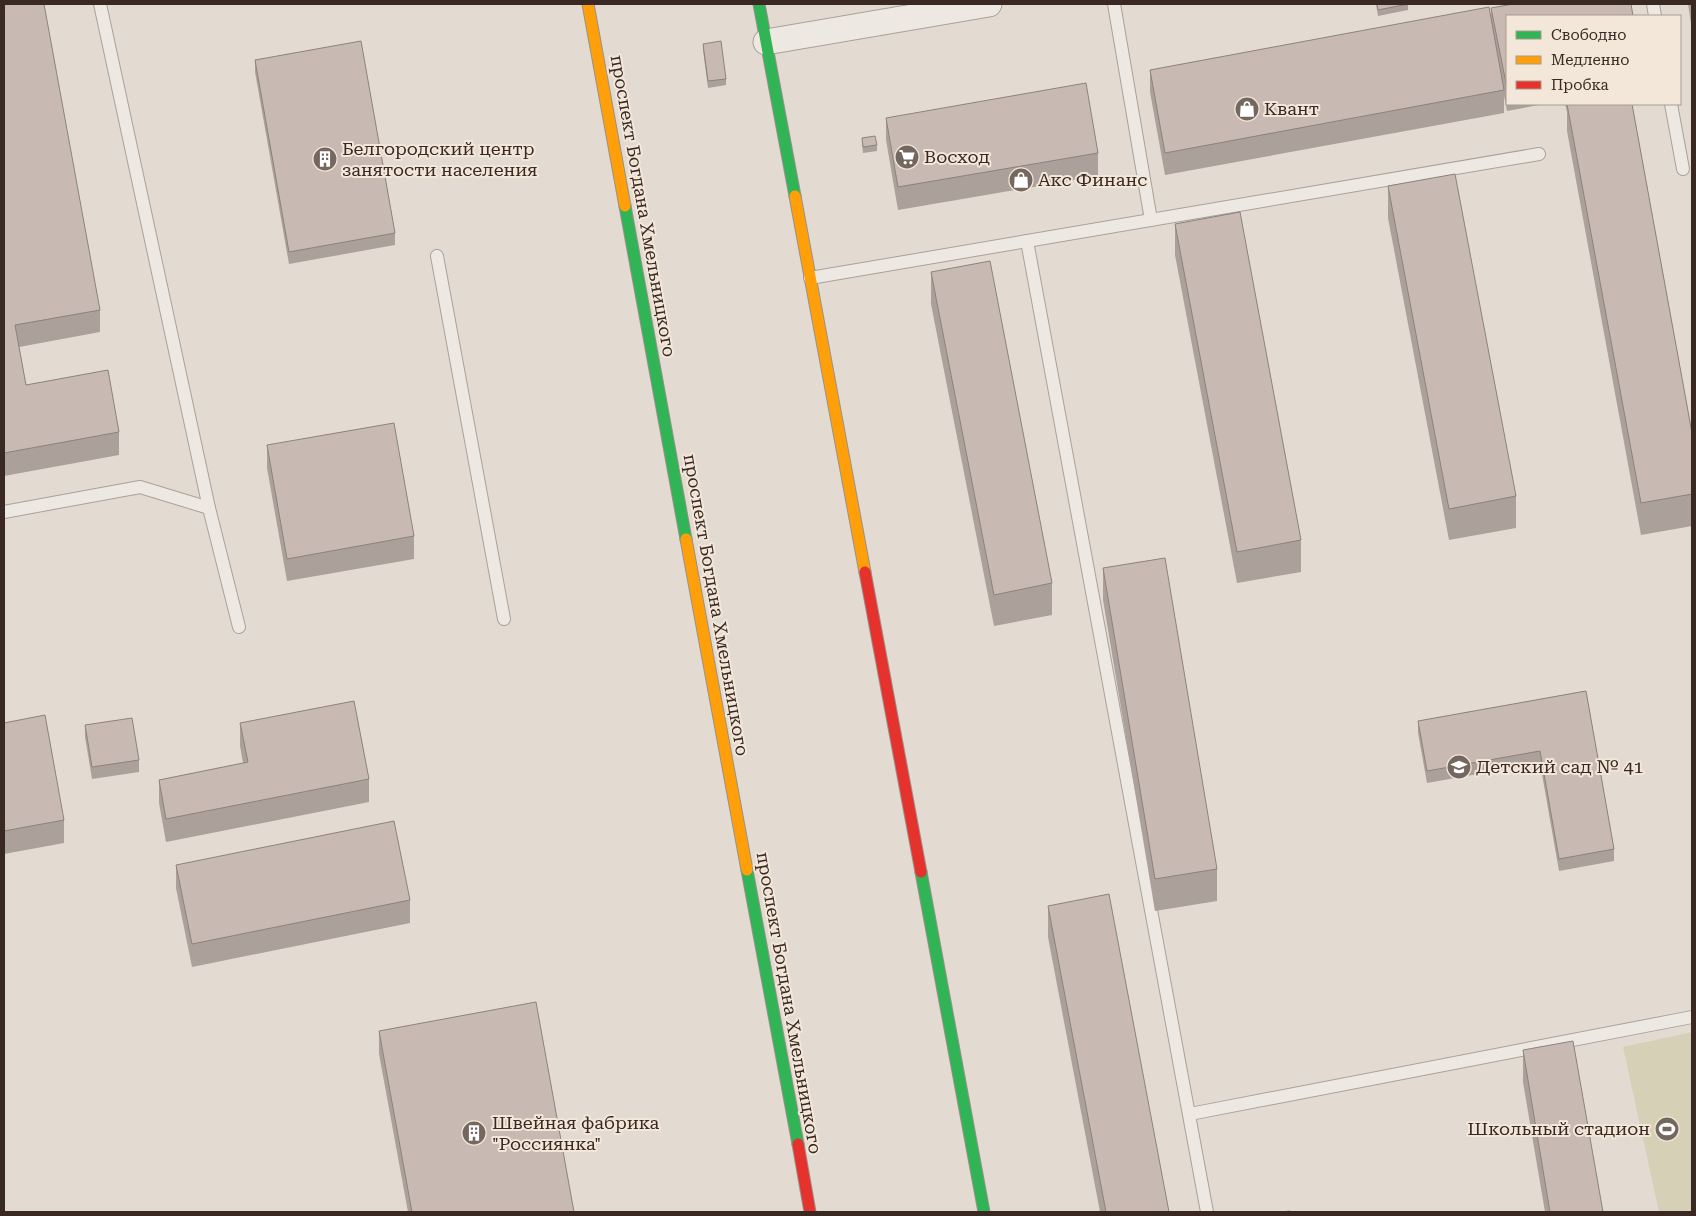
<svg xmlns="http://www.w3.org/2000/svg" width="1696" height="1216" viewBox="0 0 1696 1216" font-family="'Roboto Serif',serif">
	<style>
		.grass { fill: #d5d0b6 }
		.lines { fill: none; stroke-linecap: round; stroke-linejoin: round }
		.lane-casing { stroke: #a9a19a; stroke-width: 14 }
		.street-casing { stroke: #a9a19a; stroke-width: 27 }
		.fast-casing { stroke: #99918a; stroke-width: 13 }
		.slow-casing { stroke: #99918a; stroke-width: 13 }
		.jam-casing { stroke: #99918a; stroke-width: 13 }
		.lane { stroke: #ede8e2; stroke-width: 12 }
		.street { stroke: #ede8e2; stroke-width: 25 }
		.fast { stroke: #30b455; stroke-width: 11 }
		.slow { stroke: #ff9f0a; stroke-width: 11 }
		.jam { stroke: #e5322d; stroke-width: 11 }
		.wall { fill: #aca09a }
		.building { fill: #c8bab3; stroke: #8c827d }
		.labels { text-anchor: middle; stroke-width: 4; stroke-linejoin: round; paint-order: stroke }
		.poi-label { font-size: 18px; fill: #392922; stroke: #f3e7d9; text-anchor: start }
		.street-label { font-size: 18px; fill: #392922; stroke: #f3e7d9 }
	</style>
	<rect width="100%" height="100%" fill="#e3dbd2"/>
	<path class="grass" d="M 1692,1032 L 1692,1212 L 1659,1212 L 1623,1047 Z"/>
	<g class="lines">
		<defs>
			<g id="lane">
				<path d="M 100,4 L 209,508 L 239,627"/>
				<path d="M 1114,4 L 1151,220"/>
				<path d="M 1653,4 L 1655,16"/>
				<path d="M 1671,104 L 1683,169"/>
				<path d="M 1027,241 L 1207,1212"/>
				<path d="M 437,256 L 504,619"/>
				<path d="M 810,278 L 1539,154"/>
				<path d="M 4,512 L 140,487 L 209,508"/>
				<path d="M 1190,1114 L 1692,1017"/>
			</g>
			<path id="street" d="M 766,42 L 989,4"/>
			<g id="fast">
				<path d="M 759,4 L 795,196"/>
				<path d="M 625,206 L 686,539"/>
				<path d="M 747,870 L 798,1144"/>
				<path d="M 921,872 L 984,1212"/>
			</g>
			<g id="slow">
				<path d="M 588,4 L 625,206"/>
				<path d="M 795,196 L 865,572"/>
				<path d="M 686,539 L 747,870"/>
			</g>
			<g id="jam">
				<path d="M 865,572 L 921,872"/>
				<path d="M 798,1144 L 810,1212"/>
			</g>
		</defs>
		<use href="#lane" class="lane-casing"/>
		<use href="#street" class="street-casing"/>
		<use href="#fast" class="fast-casing"/>
		<use href="#slow" class="slow-casing"/>
		<use href="#jam" class="jam-casing"/>
		<use href="#lane" class="lane"/>
		<use href="#street" class="street"/>
		<use href="#fast" class="fast"/>
		<use href="#slow" class="slow"/>
		<use href="#jam" class="jam"/>
	</g>
	<g class="wall">
		<path d="M 4,4 L 100,310 L 100,332 L 19,347 L 26,385 L 119,432 L 119,455 L 4,476 Z"/>
		<path d="M 1376,4 L 1408,4 L 1408,10 L 1378,16 Z"/>
		<path d="M 1688,4 L 1692,4 L 1692,30 Z"/>
		<path d="M 1491,8 L 1507,16 L 1507,104 L 1544,104 L 1507,111 L 1504,96 L 1504,113 L 1165,175 L 1150,92 L 1150,70 L 1491,22 Z"/>
		<path d="M 703,44 L 726,79 L 726,85 L 708,88 L 703,50 Z"/>
		<path d="M 255,60 L 395,233 L 395,245 L 289,264 L 255,72 Z"/>
		<path d="M 1565,104 L 1632,104 L 1692,433 L 1692,526 L 1641,535 L 1567,131 L 1567,112 Z"/>
		<path d="M 886,118 L 1098,153 L 1098,176 L 898,210 L 886,140 Z"/>
		<path d="M 862,138 L 877,145 L 877,151 L 863,153 L 862,144 Z"/>
		<path d="M 1388,186 L 1516,496 L 1516,528 L 1449,540 L 1388,218 Z"/>
		<path d="M 1175,224 L 1301,540 L 1301,572 L 1237,583 L 1175,255 Z"/>
		<path d="M 931,272 L 1052,583 L 1052,615 L 994,626 L 931,304 Z"/>
		<path d="M 267,445 L 414,536 L 414,559 L 287,581 L 267,468 Z"/>
		<path d="M 1103,568 L 1217,869 L 1217,901 L 1155,911 L 1103,600 Z"/>
		<path d="M 1586,691 L 1614,849 L 1614,861 L 1559,871 L 1540,763 L 1427,783 L 1418,733 L 1418,721 Z"/>
		<path d="M 4,723 L 64,820 L 64,843 L 4,854 Z"/>
		<path d="M 240,723 L 369,779 L 369,802 L 166,842 L 159,803 L 159,780 L 243,763 L 240,746 Z"/>
		<path d="M 85,725 L 139,760 L 139,772 L 92,779 L 85,737 Z"/>
		<path d="M 176,865 L 410,900 L 410,923 L 192,967 L 176,888 Z"/>
		<path d="M 1048,906 L 1169,1212 L 1100,1212 L 1048,937 Z"/>
		<path d="M 379,1031 L 574,1212 L 408,1212 L 379,1054 Z"/>
		<path d="M 1523,1050 L 1603,1212 L 1545,1212 L 1523,1082 Z"/>
	</g>
	<g class="building">
		<path d="M 4,4 L 44,4 L 100,310 L 15,325 L 26,385 L 108,370 L 119,432 L 4,453 Z"/>
		<path d="M 1377,4 L 1408,4 L 1378,10 Z"/>
		<path d="M 1513,4 L 1631,4 L 1633,16 L 1507,16 L 1507,88 L 1491,8 Z"/>
		<path d="M 1489,7 L 1504,90 L 1165,153 L 1150,70 Z"/>
		<path d="M 361,41 L 395,233 L 289,252 L 255,60 Z"/>
		<path d="M 721,41 L 726,79 L 708,81 L 703,44 Z"/>
		<path d="M 1086,83 L 1098,153 L 898,187 L 886,118 Z"/>
		<path d="M 1567,104 L 1632,104 L 1692,433 L 1692,494 L 1641,503 Z"/>
		<path d="M 875,136 L 877,145 L 863,147 L 862,138 Z"/>
		<path d="M 1455,174 L 1516,496 L 1449,509 L 1388,186 Z"/>
		<path d="M 1240,212 L 1301,540 L 1237,552 L 1175,224 Z"/>
		<path d="M 990,261 L 1052,583 L 994,595 L 931,272 Z"/>
		<path d="M 394,423 L 414,536 L 287,559 L 267,445 Z"/>
		<path d="M 1165,558 L 1217,869 L 1155,879 L 1103,568 Z"/>
		<path d="M 1586,691 L 1614,849 L 1559,859 L 1540,751 L 1427,771 L 1418,721 Z"/>
		<path d="M 354,701 L 369,779 L 166,819 L 159,780 L 248,762 L 240,723 Z"/>
		<path d="M 45,715 L 64,820 L 4,831 L 4,723 Z"/>
		<path d="M 132,718 L 139,760 L 92,767 L 85,725 Z"/>
		<path d="M 394,821 L 410,900 L 192,944 L 176,865 Z"/>
		<path d="M 1109,894 L 1169,1212 L 1106,1212 L 1048,906 Z"/>
		<path d="M 536,1002 L 574,1212 L 412,1212 L 379,1031 Z"/>
		<path d="M 1573,1041 L 1603,1212 L 1550,1212 L 1523,1050 Z"/>
		<path d="M 1290,1211 L 1290,1212 L 1281,1212 Z"/>
	</g>
	<defs>
		<symbol id="shop-disc" viewBox="-11 -11 22 22"><circle r="9.5" fill="#746760" stroke="#f3e7d9"/><path d="M-5-2.5h2.3a2.7 3.5 0 0 1 5.4 0H5L5.5 6h-11ZM-1.5-2.5h3a1.5 2.3 0 0 0-3 0Z" fill="#fff"/></symbol>
		<symbol id="supermarket-disc" viewBox="-11 -11 22 22"><circle r="9.5" fill="#746760" stroke="#f3e7d9"/><path d="M-6-5.5h2.5l.6 2H6L4.5 2H-2.5L-4.4-4H-6ZM-1.5 3.2a1.3 1.3 0 1 0 .1 0ZM3 3.2a1.3 1.3 0 1 0 .1 0Z" fill="#fff"/></symbol>
		<symbol id="building-disc" viewBox="-11 -11 22 22"><circle r="9.5" fill="#746760" stroke="#f3e7d9"/><path d="M-4-6H4V6H1V3H-1V6H-4ZM-2.5-4.3h1.7v1.8h-1.7ZM.8-4.3h1.7v1.8H.8ZM-2.5-1h1.7V.8h-1.7ZM.8-1h1.7V.8H.8Z" fill="#fff"/></symbol>
		<symbol id="school-disc" viewBox="-11 -11 22 22"><circle r="9.5" fill="#746760" stroke="#f3e7d9"/><path d="M0-5L7-2L0 1L-7-2ZM-4 1L0 2.5L4 1V4Q0 6-4 4Z" fill="#fff"/></symbol>
		<symbol id="stadium-disc" viewBox="-11 -11 22 22"><circle r="9.5" fill="#746760" stroke="#f3e7d9"/><path d="M0-5a6.5 5 0 1 0 0 10a6.5 5 0 1 0 0-10ZM-3.5-1.8h7v3.6h-7Z" fill="#fff"/></symbol>
	</defs>
	<g fill-rule="evenodd">
		<use href="#shop-disc" x="1233" y="95" width="28" height="28"/>
		<use href="#supermarket-disc" x="893" y="143" width="28" height="28"/>
		<use href="#building-disc" x="311" y="145" width="28" height="28"/>
		<use href="#shop-disc" x="1007" y="166" width="28" height="28"/>
		<use href="#school-disc" x="1445" y="753" width="28" height="28"/>
		<use href="#stadium-disc" x="1653" y="1115" width="28" height="28"/>
		<use href="#building-disc" x="460" y="1119" width="28" height="28"/>
	</g>
	<g class="labels">
		<g class="poi-label">
			<text x="1264" y="115">Квант</text>
			<text x="342" y="155">Белгородский центр<tspan x="342" dy="21">занятости населения</tspan></text>
			<text x="924" y="163">Восход</text>
			<text x="1038" y="186">Акс Финанс</text>
			<text x="1476" y="773">Детский сад № 41</text>
			<text x="492" y="1129">Швейная фабрика<tspan x="492" dy="21">"Россиянка"</tspan></text>
			<text x="1650" y="1135" text-anchor="end">Школьный стадион</text>
		</g>
		<g class="street-label">
			<text transform="translate(643 206) rotate(80)" y="6">проспект Богдана Хмельницкого</text>
			<text transform="translate(716 605) rotate(80)" y="6">проспект Богдана Хмельницкого</text>
			<text transform="translate(789 1003) rotate(80)" y="6">проспект Богдана Хмельницкого</text>
		</g>
	</g>
	<rect width="1696" height="1216" fill="none" stroke="#392922" stroke-width="10"/>
	<rect x="1506" y="15" width="175" height="90" fill="#f3e7d9" stroke="#a99b90"/>
	<rect x="1516" y="31" width="25" height="8" fill="#30b455" stroke="#a99b90"/>
	<text x="1551" y="40" font-size="15" fill="#392922">Свободно</text>
	<rect x="1516" y="56" width="25" height="8" fill="#ff9f0a" stroke="#a99b90"/>
	<text x="1551" y="65" font-size="15" fill="#392922">Медленно</text>
	<rect x="1516" y="81" width="25" height="8" fill="#e5322d" stroke="#a99b90"/>
	<text x="1551" y="90" font-size="15" fill="#392922">Пробка</text>
</svg>
